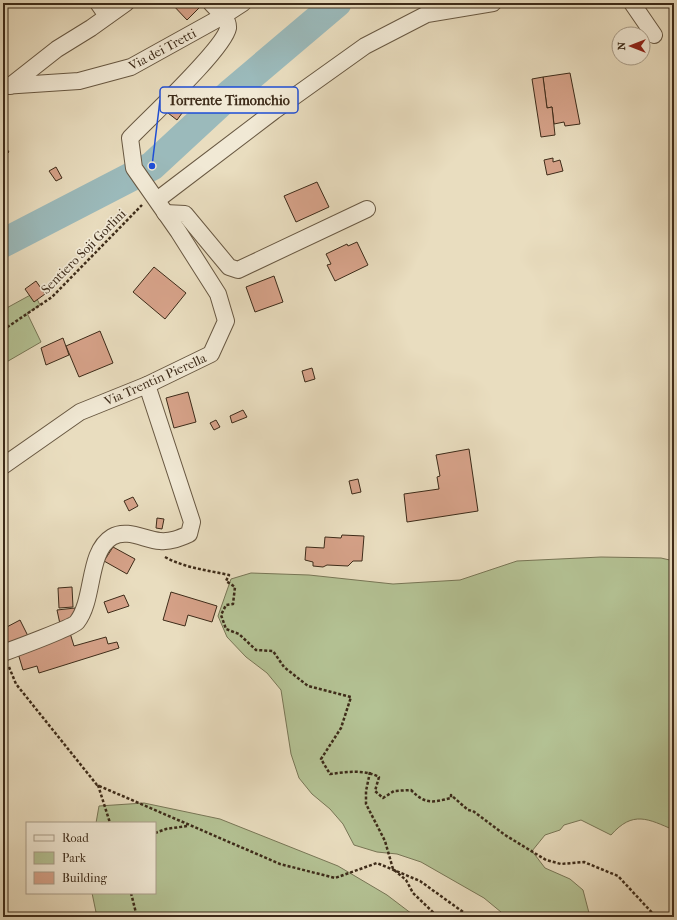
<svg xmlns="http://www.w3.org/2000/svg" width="677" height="920" viewBox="0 0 677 920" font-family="'IM FELL French Canon',serif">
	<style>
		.green { fill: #b4c294; stroke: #787656 }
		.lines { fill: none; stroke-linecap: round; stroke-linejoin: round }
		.river { stroke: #9bbabb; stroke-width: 29 }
		.building { fill: #d6a289; stroke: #3d2b19 }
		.minor-casing { stroke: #685842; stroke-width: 18 }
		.path { stroke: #3d2b19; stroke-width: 2.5; stroke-dasharray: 3 2; stroke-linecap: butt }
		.minor { stroke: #f1e9d5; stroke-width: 16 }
		.labels { text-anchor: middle; stroke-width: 3.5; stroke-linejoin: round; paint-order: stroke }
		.street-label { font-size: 13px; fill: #3d2b19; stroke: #f1e9d5 }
		.leader { fill: none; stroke: #1d4ed8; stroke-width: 1.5 }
		.callout-dot { fill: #1d4ed8; stroke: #f1e9d5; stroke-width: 1.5 }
		.callout { fill: #f1e9d5; stroke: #1d4ed8; stroke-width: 1.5 }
		.callout-label { font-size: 14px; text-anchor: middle; font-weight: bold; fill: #3d2b19 }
	</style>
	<rect width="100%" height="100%" fill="#e9ddbf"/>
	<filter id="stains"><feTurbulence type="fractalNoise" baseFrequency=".005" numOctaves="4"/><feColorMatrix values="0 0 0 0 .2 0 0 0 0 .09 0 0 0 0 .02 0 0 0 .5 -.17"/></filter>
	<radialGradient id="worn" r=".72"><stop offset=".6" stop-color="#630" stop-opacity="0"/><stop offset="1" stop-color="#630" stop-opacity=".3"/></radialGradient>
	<g class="green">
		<path d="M 34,293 L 40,305 L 27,313 L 41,342 L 3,364 L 3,310 Z"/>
		<path d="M 601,557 L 661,558 L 674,561 L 674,830 C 648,819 633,810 611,835 L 581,820 L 564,825 L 560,830 L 545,835 L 532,851 L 545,868 L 570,879 L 583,890 L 589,913 L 594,917 L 507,917 L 484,898 L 421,862 L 397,854 L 377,852 L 354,845 L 343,824 L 330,809 L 312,794 L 299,778 L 291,754 L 281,690 L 267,673 L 246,657 L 227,637 L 218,616 L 231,579 L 251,573 L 309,575 L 393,584 L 460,580 L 517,561 Z"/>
		<path d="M 144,803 L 220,819 L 338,866 L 387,895 L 416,917 L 97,917 L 92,893 L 155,893 L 155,823 L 96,823 L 99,806 Z"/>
	</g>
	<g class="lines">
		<path class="river" d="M 3,243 L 152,166 L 232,92 L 337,3"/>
	</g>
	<g class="building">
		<path d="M 171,3 L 198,3 L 201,6 L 187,20 Z"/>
		<path d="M 570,73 L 580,124 L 565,126 L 564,122 L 554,124 L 552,107 L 547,108 L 543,77 Z"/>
		<path d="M 543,77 L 547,108 L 552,107 L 555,135 L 541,137 L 532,79 Z"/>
		<path d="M 176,102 L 185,109 L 177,120 L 168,113 Z"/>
		<path d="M 3,143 L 9,152 L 3,156 Z"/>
		<path d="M 553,158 L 553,162 L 560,160 L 563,171 L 547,175 L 544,160 Z"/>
		<path d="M 56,167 L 62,178 L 56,181 L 49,171 Z"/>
		<path d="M 317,182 L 329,207 L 296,222 L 284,196 Z"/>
		<path d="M 357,242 L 368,265 L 335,281 L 327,265 L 331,264 L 326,254 L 347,244 L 348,246 Z"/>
		<path d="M 154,267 L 186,293 L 165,319 L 133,292 Z"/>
		<path d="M 274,276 L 283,302 L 255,312 L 246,287 Z"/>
		<path d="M 36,281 L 45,294 L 34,302 L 25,289 Z"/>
		<path d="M 100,331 L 113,363 L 79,377 L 66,346 Z"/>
		<path d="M 63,338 L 69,355 L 46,365 L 41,348 Z"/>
		<path d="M 312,368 L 315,379 L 305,382 L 302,371 Z"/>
		<path d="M 188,392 L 196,422 L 174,428 L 166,398 Z"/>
		<path d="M 243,410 L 247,417 L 232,423 L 230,416 Z"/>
		<path d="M 216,420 L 220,427 L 214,430 L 210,423 Z"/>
		<path d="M 469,449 L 478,511 L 407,522 L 404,494 L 439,489 L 437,477 L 440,476 L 436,455 Z"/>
		<path d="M 358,479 L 361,492 L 352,494 L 349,481 Z"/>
		<path d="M 133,497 L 138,506 L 129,511 L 124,501 Z"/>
		<path d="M 157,518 L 164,519 L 162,529 L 156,528 Z"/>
		<path d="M 342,535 L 364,536 L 362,561 L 353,561 L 348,566 L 327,565 L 323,567 L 313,566 L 313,562 L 305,560 L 306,547 L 324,548 L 325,537 L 341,538 Z"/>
		<path d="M 113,547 L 135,559 L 127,574 L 104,561 Z"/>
		<path d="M 72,587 L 73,607 L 59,608 L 58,588 Z"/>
		<path d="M 171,592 L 217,606 L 212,622 L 188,615 L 185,626 L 163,620 Z"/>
		<path d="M 124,595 L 129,606 L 108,613 L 104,602 Z"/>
		<path d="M 75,608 L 75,616 L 67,619 L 68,621 L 60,624 L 57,610 Z"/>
		<path d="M 20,620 L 29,638 L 9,648 L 3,636 L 3,629 Z"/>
		<path d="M 70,633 L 74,646 L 106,637 L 108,644 L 117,642 L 119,648 L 39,673 L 37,666 L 23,670 L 17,650 Z"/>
	</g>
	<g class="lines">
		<defs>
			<g id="minor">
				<path d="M 98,3 L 107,16"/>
				<path d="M 632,3 L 654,35"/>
				<path d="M 3,86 L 79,81 L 131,67 L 223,16 L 243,3"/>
				<path d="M 10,86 L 57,49 L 91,28 L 126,3"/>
				<path d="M 157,200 L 274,111 L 365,46 L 427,14 L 493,3"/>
				<path d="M 165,213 L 185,214 L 229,267 L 238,270 L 367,209"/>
				<path d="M 3,466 L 80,412 L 147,385 L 211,354 L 226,321 L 218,294 L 178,231 L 134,168 L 130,138 C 148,119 224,49 228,28 C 229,18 216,9 211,3"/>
				<path d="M 3,653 C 14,649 73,627 77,622 C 95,599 87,552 112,537 C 127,528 145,540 160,541 C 171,542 180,538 189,534 L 192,522 L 147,385"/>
			</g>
		</defs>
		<use href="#minor" class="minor-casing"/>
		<g class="path">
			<path d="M 3,330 L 52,297 L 142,205"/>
			<path d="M 165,557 C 185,568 207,570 229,575 L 226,581 L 235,587 L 233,604 L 226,605 L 221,615 L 226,629 L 239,634 L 256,650 L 273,651 L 284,667 L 308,686 L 351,697 L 341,728 L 321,759 L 330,774 C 346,772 364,769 379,777 L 375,791 L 383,798 L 394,791 L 411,790 C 425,804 431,803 451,798 L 451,795 L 468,810 L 473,811 L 505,835 L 546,860 L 561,864 L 584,862 L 618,876 L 656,917"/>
			<path d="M 9,667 L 16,684 L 97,785 L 280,864 L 335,878 L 377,863 L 420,881 L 470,917"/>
			<path d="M 370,772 L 366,791 L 366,804 L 385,841 L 393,869 L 406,880 L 413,893 L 438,917"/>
			<path d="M 98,785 L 110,823"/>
			<path d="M 155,833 L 166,829 L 187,826"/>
			<path d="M 131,893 L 137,917"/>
		</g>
		<use href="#minor" class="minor"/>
	</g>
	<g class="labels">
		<g class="street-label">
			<text transform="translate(162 49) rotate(-28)" y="5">Via dei Tretti</text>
			<text transform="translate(83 251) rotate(-45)" y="5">Sentiero Soji Gorlini</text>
			<text transform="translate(155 379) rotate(-24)" y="5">Via Trentin Pierella</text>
		</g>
	</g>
	<path class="leader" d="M152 166L160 100"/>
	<circle class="callout-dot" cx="152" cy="166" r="4"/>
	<rect class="callout" x="160" y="87" width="138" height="26" rx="4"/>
	<g class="callout-label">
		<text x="229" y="105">Torrente Timonchio</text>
	</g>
	<rect width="677" height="920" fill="none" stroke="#e9ddbf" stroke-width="16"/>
	<rect x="4" y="4" width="669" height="912" fill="none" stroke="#3d2b19" stroke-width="2"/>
	<rect x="8" y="8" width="661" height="904" fill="none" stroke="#3d2b19"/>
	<rect x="26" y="822" width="130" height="72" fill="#f1e9d5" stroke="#a99d8a"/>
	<rect x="34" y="835" width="20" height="6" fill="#f1e9d5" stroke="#a99d8a"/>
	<text x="62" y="842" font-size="12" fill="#3d2b19">Road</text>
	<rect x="34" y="852" width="20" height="12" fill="#b4c294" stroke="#a99d8a"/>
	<text x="62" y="862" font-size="12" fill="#3d2b19">Park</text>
	<rect x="34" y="872" width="20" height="12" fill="#d6a289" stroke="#a99d8a"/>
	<text x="62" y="882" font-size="12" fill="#3d2b19">Building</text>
	<g transform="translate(631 46) rotate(270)"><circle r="19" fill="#f1e9d5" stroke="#a99d8a"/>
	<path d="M0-3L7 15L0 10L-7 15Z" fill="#8f2418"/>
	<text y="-6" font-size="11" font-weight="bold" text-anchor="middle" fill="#3d2b19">N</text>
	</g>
	<rect width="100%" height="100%" filter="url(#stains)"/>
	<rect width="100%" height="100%" fill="url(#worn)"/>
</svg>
